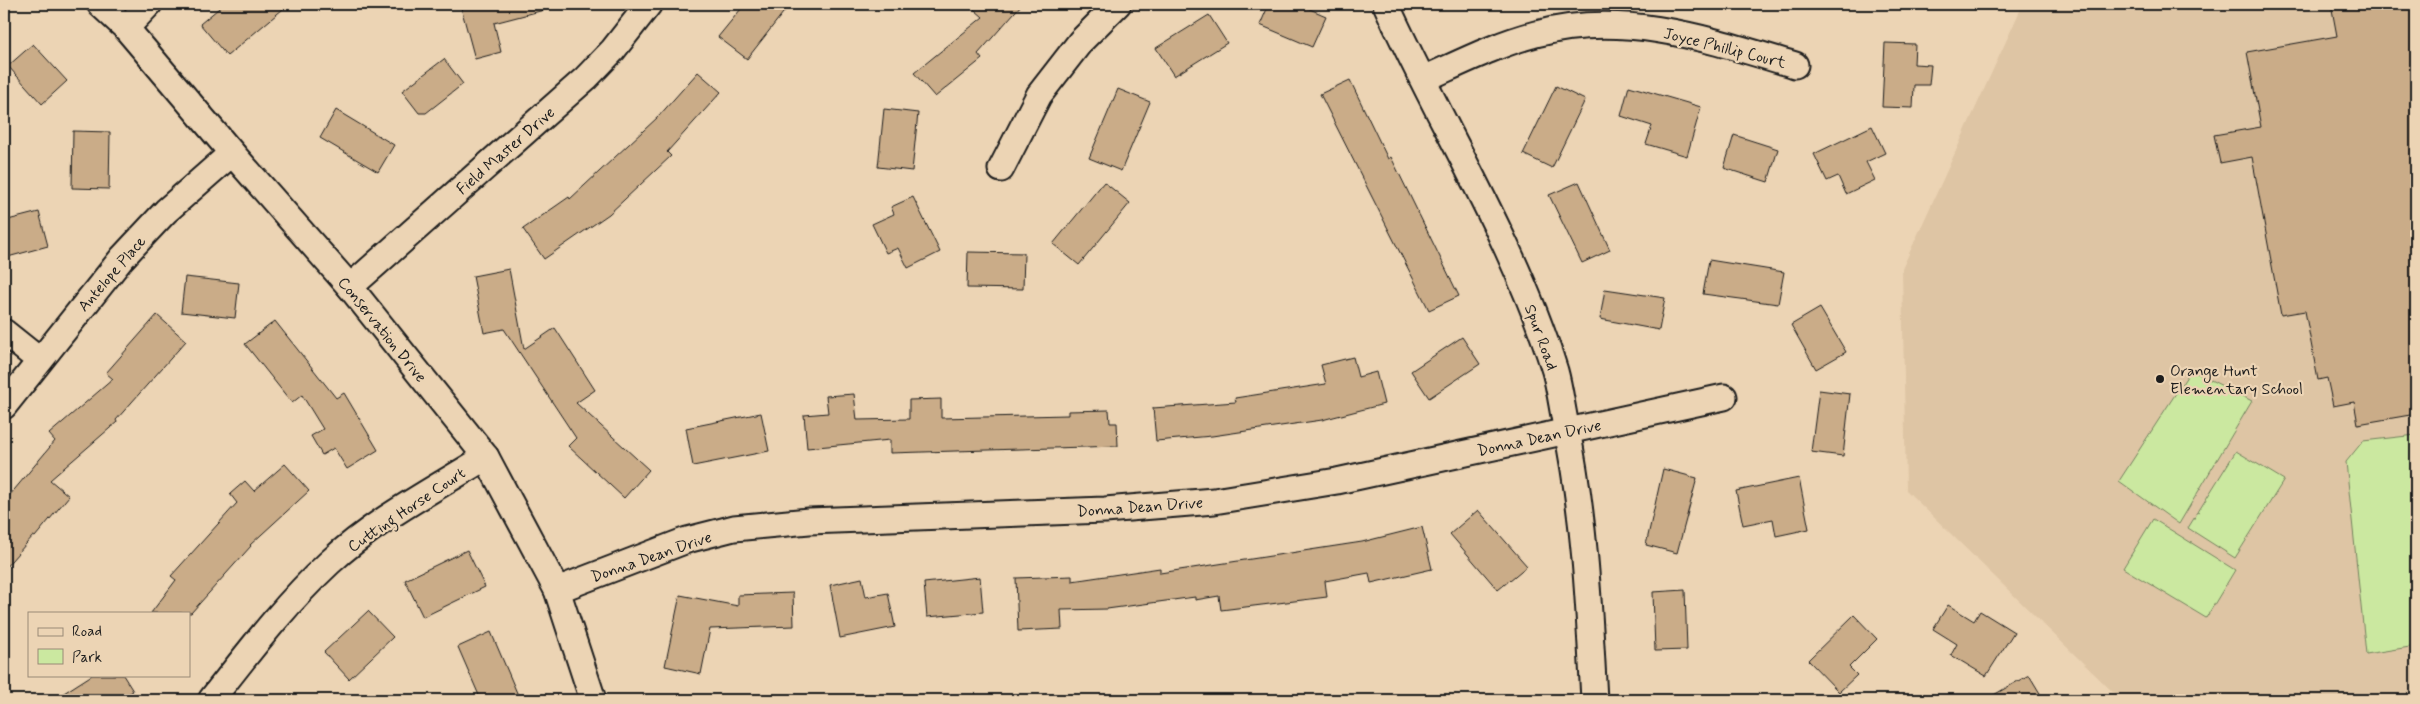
<svg xmlns="http://www.w3.org/2000/svg" width="2420" height="704" viewBox="0 0 2420 704" font-family="Mynerve,sans-serif">
	<style>
		.built { fill: #dec5a4 }
		.green { fill: #cbe8a0; stroke: #74825e }
		.building { fill: #caac88; stroke: #1c1c1c }
		.lines { fill: none; stroke-linecap: round; stroke-linejoin: round }
		.street-casing { stroke: #1c1c1c; stroke-width: 29 }
		.street { stroke: #ecd4b4; stroke-width: 25 }
		.poi-dot { fill: #1c1c1c; stroke: #ecd4b4; stroke-width: 2 }
		.labels { text-anchor: middle; stroke-width: 4.5; stroke-linejoin: round; paint-order: stroke }
		.street-label { font-size: 16px; fill: #1c1c1c; stroke: #ecd4b4 }
		.poi-label { font-size: 16px; fill: #1c1c1c; stroke: #ecd4b4; text-anchor: start }
	</style>
	<rect width="100%" height="100%" fill="#ecd4b4"/>
	<filter id="ink" filterUnits="userSpaceOnUse"><feTurbulence type="fractalNoise" baseFrequency=".02" numOctaves="2"/><feDisplacementMap in="SourceGraphic" scale="10" xChannelSelector="R" yChannelSelector="G"/><feConvolveMatrix kernelMatrix="1 2 1 2 8 2 1 2 1" color-interpolation-filters="sRGB"/></filter>
	<g filter="url(#ink)">
		<path class="built" d="M 2023,4 L 2416,4 L 2416,700 L 2121,700 L 1906,490 L 1902,269 Z"/>
		<g class="green">
			<path d="M 2191,370 L 2252,401 L 2179,524 L 2119,481 Z"/>
			<path d="M 2416,435 L 2416,646 L 2366,654 L 2346,462 L 2363,441 Z"/>
			<path d="M 2236,451 L 2284,480 L 2235,558 L 2188,528 Z"/>
			<path d="M 2153,519 L 2235,570 L 2206,618 L 2123,568 Z"/>
		</g>
		<g class="building">
			<path d="M 224,4 L 289,4 L 227,56 L 200,24 Z"/>
			<path d="M 460,4 L 543,4 L 544,10 L 494,23 L 501,52 L 475,59 Z"/>
			<path d="M 745,4 L 790,4 L 747,59 L 718,37 Z"/>
			<path d="M 968,4 L 1022,4 L 978,54 L 982,59 L 935,97 L 914,73 L 983,17 Z"/>
			<path d="M 1269,4 L 1298,4 L 1326,16 L 1312,47 L 1260,25 Z"/>
			<path d="M 2331,4 L 2416,4 L 2416,414 L 2358,424 L 2354,402 L 2333,406 L 2327,378 L 2318,380 L 2305,311 L 2281,315 L 2252,157 L 2220,163 L 2214,135 L 2261,127 L 2247,52 L 2337,36 Z"/>
			<path d="M 1209,15 L 1227,43 L 1174,76 L 1156,48 Z"/>
			<path d="M 1885,43 L 1915,44 L 1914,64 L 1931,65 L 1929,85 L 1914,85 L 1913,108 L 1882,107 Z"/>
			<path d="M 33,44 L 67,81 L 42,104 L 8,66 Z"/>
			<path d="M 444,59 L 463,84 L 426,113 L 419,113 L 402,91 Z"/>
			<path d="M 698,72 L 721,92 L 667,152 L 671,156 L 609,214 L 544,259 L 523,229 L 569,197 L 570,199 L 658,117 Z"/>
			<path d="M 1350,80 L 1388,159 L 1391,157 L 1459,296 L 1429,310 L 1320,94 Z"/>
			<path d="M 1556,86 L 1585,100 L 1552,168 L 1523,154 Z"/>
			<path d="M 1629,86 L 1701,107 L 1687,156 L 1646,144 L 1652,126 L 1621,116 Z"/>
			<path d="M 1118,89 L 1150,102 L 1121,171 L 1089,158 Z"/>
			<path d="M 884,109 L 918,113 L 912,171 L 878,167 Z"/>
			<path d="M 336,110 L 394,145 L 378,172 L 320,138 Z"/>
			<path d="M 1872,126 L 1885,153 L 1866,162 L 1875,180 L 1846,194 L 1838,176 L 1827,181 L 1814,154 Z"/>
			<path d="M 73,131 L 110,132 L 109,189 L 72,188 Z"/>
			<path d="M 1734,135 L 1778,149 L 1768,182 L 1724,168 Z"/>
			<path d="M 1104,182 L 1130,203 L 1079,265 L 1053,244 Z"/>
			<path d="M 1579,182 L 1610,250 L 1582,263 L 1549,195 Z"/>
			<path d="M 913,197 L 940,252 L 908,268 L 898,248 L 886,253 L 872,224 L 894,214 L 891,207 Z"/>
			<path d="M 39,212 L 48,246 L 4,258 L 4,221 Z"/>
			<path d="M 968,252 L 1024,253 L 1023,289 L 967,288 Z"/>
			<path d="M 1709,260 L 1784,272 L 1778,304 L 1703,294 Z"/>
			<path d="M 509,269 L 524,349 L 555,328 L 595,390 L 576,403 L 649,470 L 624,498 L 568,446 L 576,438 L 504,329 L 484,333 L 473,276 Z"/>
			<path d="M 185,277 L 239,283 L 235,318 L 181,312 Z"/>
			<path d="M 1605,289 L 1665,298 L 1659,330 L 1600,319 Z"/>
			<path d="M 1820,308 L 1846,352 L 1816,369 L 1791,325 Z"/>
			<path d="M 157,315 L 186,341 L 116,420 L 117,422 L 50,480 L 69,496 L 35,537 L 33,536 L 4,569 L 4,502 L 55,441 L 49,434 L 113,379 L 106,373 Z"/>
			<path d="M 275,321 L 336,398 L 344,393 L 378,450 L 347,469 L 334,448 L 322,455 L 311,436 L 323,429 L 302,395 L 292,403 L 245,344 Z"/>
			<path d="M 1462,337 L 1480,364 L 1429,398 L 1411,371 Z"/>
			<path d="M 1353,357 L 1358,377 L 1376,372 L 1384,404 L 1322,420 L 1212,436 L 1156,441 L 1153,408 L 1236,402 L 1235,398 L 1326,384 L 1321,365 Z"/>
			<path d="M 1819,390 L 1850,394 L 1843,456 L 1811,452 Z"/>
			<path d="M 854,394 L 857,420 L 909,419 L 909,400 L 941,399 L 941,418 L 1068,415 L 1068,411 L 1109,410 L 1110,423 L 1117,423 L 1118,446 L 890,453 L 890,440 L 807,448 L 804,415 L 828,413 L 826,396 Z"/>
			<path d="M 761,413 L 769,451 L 693,466 L 686,428 Z"/>
			<path d="M 285,464 L 309,491 L 250,545 L 251,546 L 191,613 L 151,613 L 176,580 L 171,576 L 237,503 L 230,494 L 245,481 L 254,491 Z"/>
			<path d="M 1663,469 L 1697,478 L 1677,553 L 1646,545 Z"/>
			<path d="M 1799,478 L 1809,529 L 1776,536 L 1773,519 L 1743,525 L 1736,491 Z"/>
			<path d="M 1478,510 L 1527,566 L 1498,590 L 1450,534 Z"/>
			<path d="M 1422,527 L 1432,569 L 1371,583 L 1369,573 L 1325,581 L 1327,597 L 1221,610 L 1219,596 L 1195,600 L 1195,597 L 1107,609 L 1061,610 L 1062,629 L 1018,631 L 1016,578 L 1072,576 L 1072,581 L 1160,568 L 1160,573 L 1362,542 Z"/>
			<path d="M 467,550 L 485,587 L 423,617 L 405,580 Z"/>
			<path d="M 980,577 L 983,612 L 927,617 L 924,583 Z"/>
			<path d="M 862,578 L 866,597 L 888,593 L 895,627 L 840,638 L 830,585 Z"/>
			<path d="M 1685,590 L 1687,650 L 1655,651 L 1653,592 Z"/>
			<path d="M 793,593 L 794,626 L 710,629 L 701,674 L 665,666 L 680,595 L 738,606 L 738,595 Z"/>
			<path d="M 1948,605 L 1974,621 L 1980,611 L 2014,632 L 1986,676 L 1951,655 L 1957,644 L 1933,629 Z"/>
			<path d="M 368,611 L 393,637 L 349,679 L 324,652 Z"/>
			<path d="M 1854,615 L 1877,639 L 1849,667 L 1857,675 L 1839,692 L 1808,660 Z"/>
			<path d="M 491,632 L 520,700 L 481,700 L 458,647 Z"/>
			<path d="M 92,675 L 123,675 L 133,691 L 119,700 L 53,700 Z"/>
			<path d="M 2029,675 L 2044,700 L 1985,700 L 2018,681 Z"/>
		</g>
		<g class="lines">
			<defs>
				<g id="street">
					<path d="M 100,4 L 126,28 L 232,153 L 350,287 L 486,457 L 557,590 L 593,700"/>
					<path d="M 1386,4 C 1441,126 1515,242 1555,371 C 1560,389 1562,408 1566,426 C 1585,517 1589,608 1594,700"/>
					<path d="M 126,28 L 149,4"/>
					<path d="M 1424,79 C 1460,63 1497,44 1536,34 C 1624,10 1711,40 1795,65"/>
					<path d="M 1001,169 L 1039,95 L 1081,41 L 1118,4"/>
					<path d="M 350,287 L 586,78 L 613,50 L 649,4"/>
					<path d="M 4,332 L 39,360"/>
					<path d="M 4,406 L 122,258 L 166,211 L 232,153"/>
					<path d="M 557,590 L 687,540 L 734,528 L 809,521 L 1105,510 L 1214,501 L 1337,481 L 1724,397"/>
					<path d="M 211,700 C 248,653 285,604 329,563 C 375,520 433,490 486,457"/>
				</g>
			</defs>
			<use href="#street" class="street-casing"/>
			<use href="#street" class="street"/>
		</g>
	</g>
	<circle class="poi-dot" cx="2160" cy="379" r="5"/>
	<g class="labels">
		<g class="street-label">
			<text transform="translate(1725 47) rotate(14)" y="6">Joyce Phillip Court</text>
			<text transform="translate(505 150) rotate(-41)" y="6">Field Master Drive</text>
			<text transform="translate(111 273) rotate(-49)" y="6">Antelope Place</text>
			<text transform="translate(383 329) rotate(51)" y="6">Conservation Drive</text>
			<text transform="translate(1542 337) rotate(70)" y="6">Spur Road</text>
			<text transform="translate(1539 437) rotate(-12)" y="6">Donna Dean Drive</text>
			<text transform="translate(1140 506) rotate(-4)" y="6">Donna Dean Drive</text>
			<text transform="translate(406 509) rotate(-34)" y="6">Cutting Horse Court</text>
			<text transform="translate(651 556) rotate(-19)" y="6">Donna Dean Drive</text>
		</g>
		<g class="poi-label">
			<text x="2170" y="376">Orange Hunt<tspan x="2170" dy="18">Elementary School</tspan></text>
		</g>
	</g>
	<rect width="2420" height="704" fill="none" stroke="#ecd4b4" stroke-width="20"/>
	<rect x="10" y="10" width="2400" height="684" fill="none" stroke="#1c1c1c" stroke-width="2" filter="url(#ink)"/>
	<rect x="28" y="612" width="162" height="65" fill="#ecd4b4" stroke="#998a77"/>
	<rect x="38" y="628" width="25" height="8" fill="#ecd4b4" stroke="#998a77"/>
	<text x="72" y="636" font-size="15" fill="#1c1c1c">Road</text>
	<rect x="38" y="649" width="25" height="15" fill="#cbe8a0" stroke="#998a77"/>
	<text x="72" y="662" font-size="15" fill="#1c1c1c">Park</text>
</svg>
